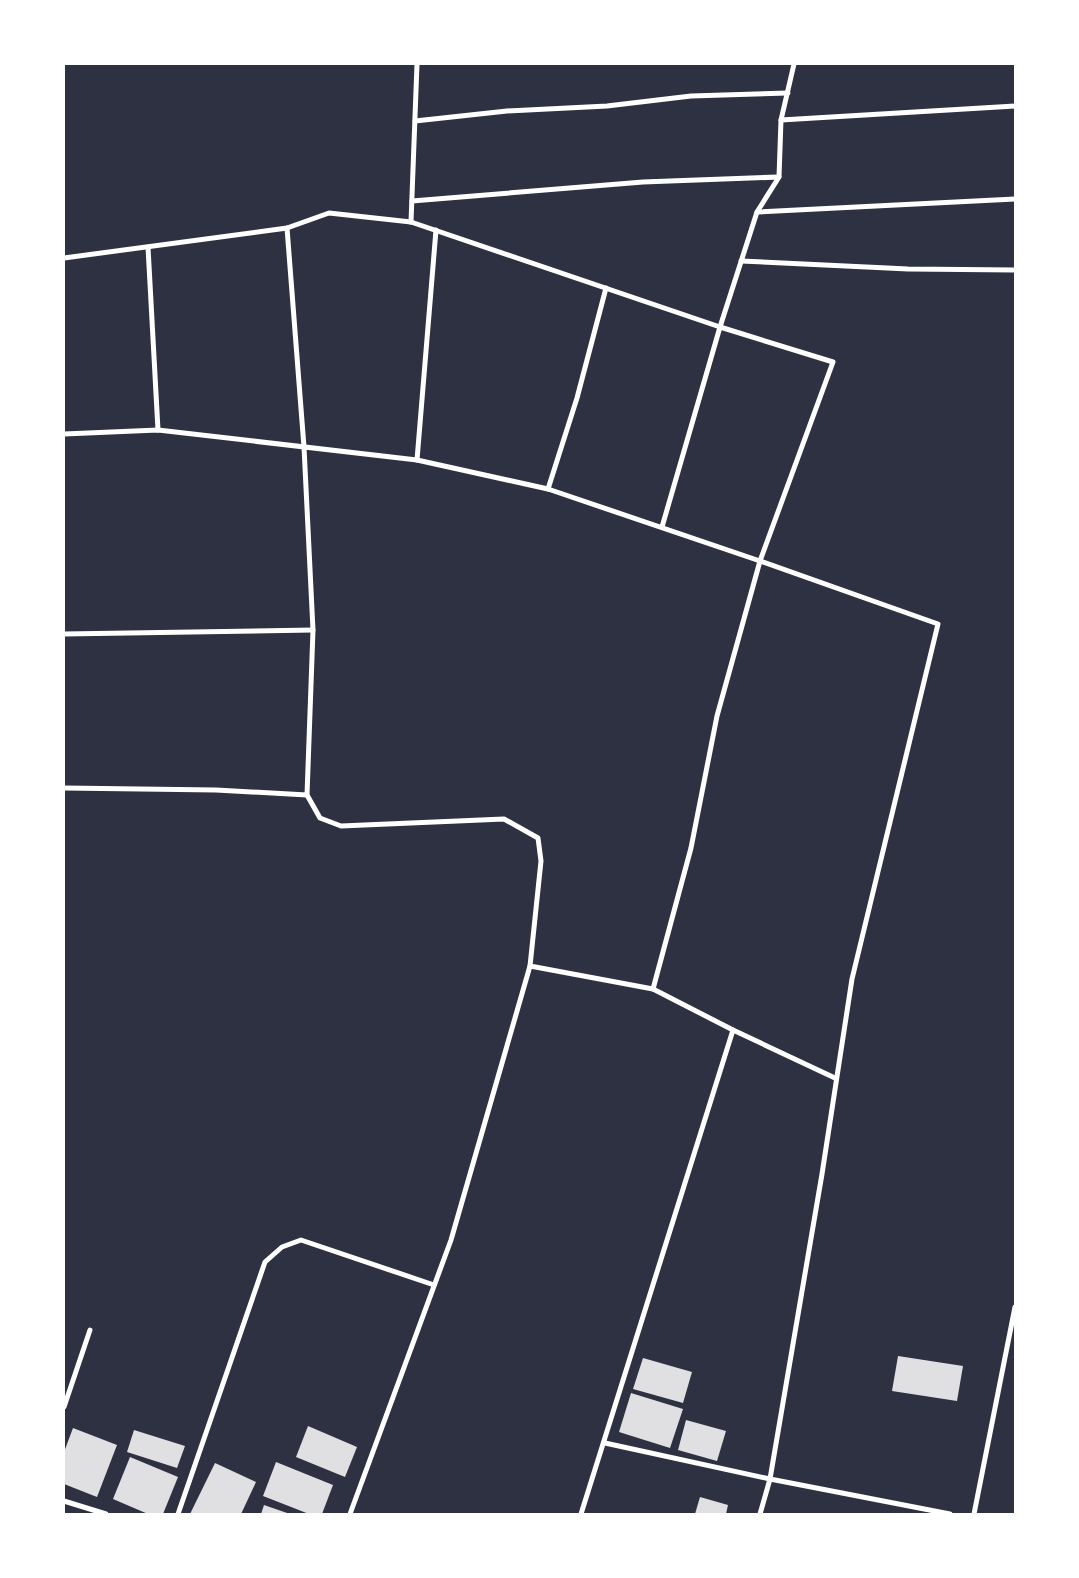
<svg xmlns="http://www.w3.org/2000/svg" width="1079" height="1578" viewBox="0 0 1079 1578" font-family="'Nunito Sans',sans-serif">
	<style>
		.building { fill: #e0e0e3 }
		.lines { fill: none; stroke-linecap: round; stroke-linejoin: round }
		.minor { stroke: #fff; stroke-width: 5 }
	</style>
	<rect width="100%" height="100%" fill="#2d3142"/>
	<g class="building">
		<path d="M 898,1356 L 963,1366 L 957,1401 L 892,1391 Z"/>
		<path d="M 643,1358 L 692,1372 L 683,1403 L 633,1389 Z"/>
		<path d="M 631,1393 L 683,1409 L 670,1448 L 619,1432 Z"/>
		<path d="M 686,1420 L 726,1431 L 717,1461 L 678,1450 Z"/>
		<path d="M 308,1426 L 357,1447 L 345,1477 L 296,1457 Z"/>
		<path d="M 73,1428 L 117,1445 L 97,1497 L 64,1484 L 64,1452 Z"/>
		<path d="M 134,1430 L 185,1446 L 177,1468 L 127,1452 Z"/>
		<path d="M 130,1457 L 178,1477 L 163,1514 L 148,1514 L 113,1499 Z"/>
		<path d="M 276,1462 L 333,1485 L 322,1514 L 309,1514 L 263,1496 Z"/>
		<path d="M 215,1463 L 256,1482 L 241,1514 L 190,1514 Z"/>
		<path d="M 700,1497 L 728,1505 L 726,1514 L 695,1514 Z"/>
		<path d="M 264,1505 L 290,1514 L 261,1514 Z"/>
	</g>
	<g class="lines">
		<g class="minor">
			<path d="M 781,120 L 1015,106"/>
			<path d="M 415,121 L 507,111 L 607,106 L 691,96 L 788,93"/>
			<path d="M 412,201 L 643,182 L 779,177"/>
			<path d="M 757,212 L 1015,199"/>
			<path d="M 411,222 L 417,64"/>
			<path d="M 287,228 L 329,213 L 411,222 L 720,327 L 833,362 L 760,561 L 938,624 L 852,979 L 822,1174 L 770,1479 L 760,1514"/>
			<path d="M 148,247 L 158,430"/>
			<path d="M 64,258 L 287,228 L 304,447 L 313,630 L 307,795 L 216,790 L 64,788"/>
			<path d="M 741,261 L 908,269 L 1015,270"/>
			<path d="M 64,434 L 158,430 L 417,460 L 548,489 L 760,561 L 717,716 L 691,848 L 653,989 L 530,966 L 541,861 L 538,838 L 504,819 L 341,826 L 320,818 L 307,795"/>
			<path d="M 417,460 L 436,230"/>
			<path d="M 548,489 L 577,398 L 606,288"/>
			<path d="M 662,527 L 720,327 L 757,212 L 779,177 L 781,120 L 794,64"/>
			<path d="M 64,634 L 313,630"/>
			<path d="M 733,1030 L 835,1078"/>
			<path d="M 64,1407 L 90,1330"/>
			<path d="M 605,1443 L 770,1479 L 950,1514"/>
			<path d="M 64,1501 L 106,1514"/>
			<path d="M 178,1514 L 265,1262 L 282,1247 L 301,1240 L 434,1285"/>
			<path d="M 350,1514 L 451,1240 L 530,966"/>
			<path d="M 581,1514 L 733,1030 L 653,989"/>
			<path d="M 974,1514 L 1015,1307"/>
		</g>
	</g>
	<rect width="1079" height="1578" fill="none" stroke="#ffffff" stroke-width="130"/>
</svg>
